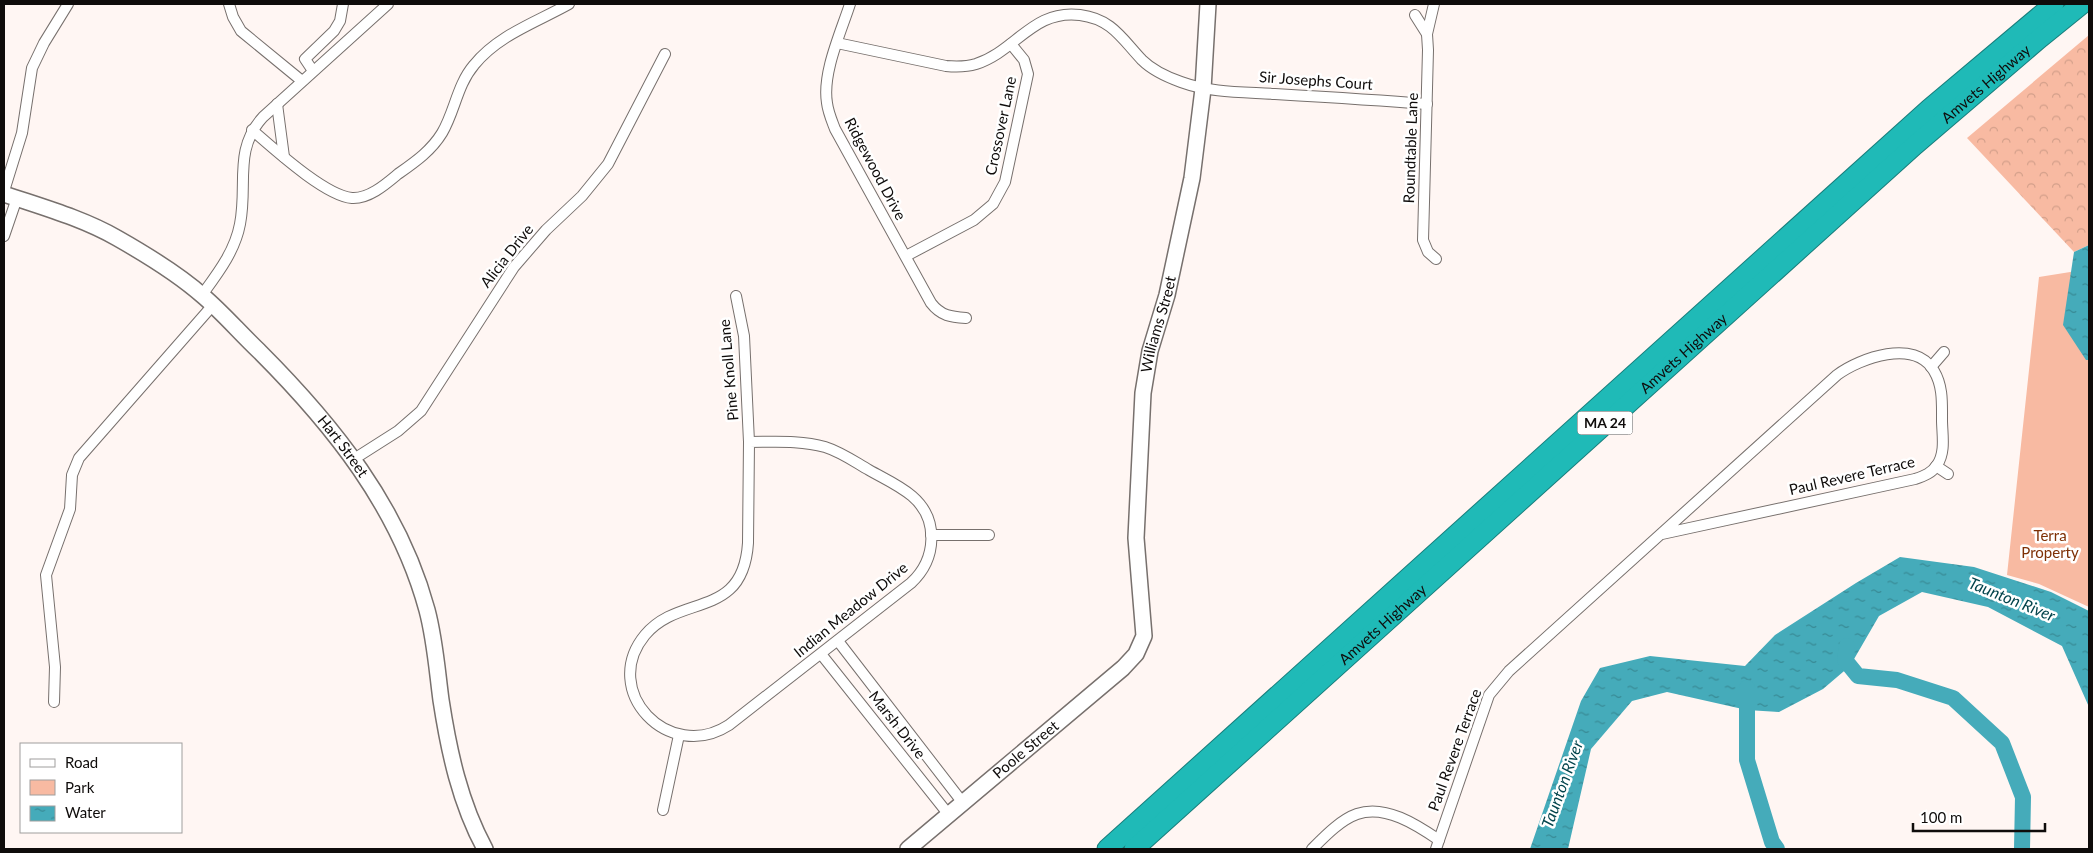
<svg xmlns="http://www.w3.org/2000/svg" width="2093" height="853" viewBox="0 0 2093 853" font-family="Lato,sans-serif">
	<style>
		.forest { fill: url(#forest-crowns) }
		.park { fill: #f8baa2 }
		.water { fill: url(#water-ripples) }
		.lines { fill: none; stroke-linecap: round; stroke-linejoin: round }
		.river { stroke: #45abba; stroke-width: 16 }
		.street-casing { stroke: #77706d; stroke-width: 12 }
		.secondary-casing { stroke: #77706d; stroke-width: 18 }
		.highway-casing { stroke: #197d7b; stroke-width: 21 }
		.street { stroke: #fff; stroke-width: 10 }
		.secondary { stroke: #fff; stroke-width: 15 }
		.highway { stroke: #1fbab7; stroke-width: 19 }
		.labels { text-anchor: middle; stroke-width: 5; stroke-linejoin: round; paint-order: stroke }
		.shield { fill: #fff; stroke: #575554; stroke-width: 1 }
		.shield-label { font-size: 14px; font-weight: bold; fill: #0f0c0b }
		.street-label { font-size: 15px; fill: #0f0c0b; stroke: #fff }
		.park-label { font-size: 15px; fill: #7e3005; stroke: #fff }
		.water-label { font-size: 16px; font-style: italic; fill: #03444c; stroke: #fff }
	</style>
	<defs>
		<pattern id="forest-crowns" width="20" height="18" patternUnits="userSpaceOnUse" patternTransform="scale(1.25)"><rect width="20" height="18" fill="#f8baa2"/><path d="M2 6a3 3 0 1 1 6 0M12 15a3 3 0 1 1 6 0" fill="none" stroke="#d39f8a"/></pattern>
		<pattern id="water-ripples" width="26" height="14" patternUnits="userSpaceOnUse" patternTransform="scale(1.25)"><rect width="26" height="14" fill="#45abba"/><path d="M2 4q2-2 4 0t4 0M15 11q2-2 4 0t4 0" fill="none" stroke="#388a95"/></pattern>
	</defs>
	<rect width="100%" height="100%" fill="#fff6f3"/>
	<path class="forest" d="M 2089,35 L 2089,245 L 2074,252 L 1967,138 Z"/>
	<path class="park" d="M 2089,269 L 2089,607 L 2039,584 L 2007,575 L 2039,277 Z"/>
	<g class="water">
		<path d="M 2089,245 L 2089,360 L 2086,360 L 2063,325 L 2074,252 Z"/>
		<path d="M 1900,557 L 1974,567 L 2051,592 L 2089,611 L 2089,707 L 2062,646 L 1988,607 L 1922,592 L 1879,616 L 1850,666 L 1823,689 L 1779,712 L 1747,710 L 1667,692 L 1632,701 L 1591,749 L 1568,849 L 1530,849 L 1581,701 L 1600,668 L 1650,656 L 1745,666 L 1775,635 L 1856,583 Z"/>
	</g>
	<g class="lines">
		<g class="river">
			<path d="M 1847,646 L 1845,660 L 1858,676 L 1897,680 L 1953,698 L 2002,743 L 2023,797 L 2022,849"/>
			<path d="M 1747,688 L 1747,760 L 1772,842 L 1777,849"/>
		</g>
		<defs>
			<g id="street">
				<path d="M 229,4 L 233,17 L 241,31 L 302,81"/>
				<path d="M 850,4 C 841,32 822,73 827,103 C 828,112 832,121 835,129 L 931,303 C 941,316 951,317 966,318"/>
				<path d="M 1415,15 L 1427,34 L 1428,50 L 1423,240 L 1428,252 L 1436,259"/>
				<path d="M 1427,34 L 1434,4"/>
				<path d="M 837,43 L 946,66 C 957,67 966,67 976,64 C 1016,51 1033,9 1080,15 C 1112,19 1122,39 1142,60 C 1153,71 1167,77 1181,82 C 1211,93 1244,92 1275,94 C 1326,97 1376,100 1427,104"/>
				<path d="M 313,71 L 305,59 L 334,31 L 340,21 L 343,4"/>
				<path d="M 277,104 L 284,157"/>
				<path d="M 252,130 C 273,148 325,196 352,198 C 369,199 386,184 398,174 C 415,162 431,151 442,133 C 455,111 457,85 474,65 C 498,35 537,22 569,4"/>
				<path d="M 4,191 L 22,133 L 32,68 L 44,43 L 68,4"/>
				<path d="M 4,236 L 17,198"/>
				<path d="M 906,256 L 974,220 L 993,204 L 1005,182 L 1028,74 L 1024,60 L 1011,44"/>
				<path d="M 202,295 C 218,273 235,251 240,224 C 248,184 233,150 263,117 L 388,4"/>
				<path d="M 736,296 L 744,336 L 749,442"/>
				<path d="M 1931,367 L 1944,352"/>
				<path d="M 749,442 C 774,442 801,440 825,447 C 841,452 855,462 869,470 C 883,478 899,485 912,496 C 939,519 937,559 911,583 L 729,725 C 669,764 599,691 645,635 C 680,593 743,620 748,543 Z"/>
				<path d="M 354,459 L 398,431 L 421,411 L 514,267 L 546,230 L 582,196 L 608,164 L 665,54"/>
				<path d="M 1936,466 L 1948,474"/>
				<path d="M 931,535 L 989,535"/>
				<path d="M 838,641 L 963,803"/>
				<path d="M 821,654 L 949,815"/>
				<path d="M 54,702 L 55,667 L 46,575 L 70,509 L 72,475 L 79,458 L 213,305"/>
				<path d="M 663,810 L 679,735"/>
				<path d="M 1439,840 L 1489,695 L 1509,671 L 1837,375 C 1860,358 1915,338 1934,371 C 1943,386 1942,403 1942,420 C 1942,434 1946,452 1937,465 C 1932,473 1924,476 1915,479 L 1662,534"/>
				<path d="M 1312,849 C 1324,837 1340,820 1357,814 C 1385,804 1417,825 1439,840 L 1436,849"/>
			</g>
			<g id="secondary">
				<path id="s1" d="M 4,194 C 42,207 82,218 117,238 C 147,255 177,273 203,296 C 223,313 240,333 259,351 C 333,425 399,507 427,610 C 435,640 437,670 441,700 C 449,752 460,803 485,849"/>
				<path id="s2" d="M 908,849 L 1123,668 L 1136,654 L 1144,636 L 1136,538 L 1143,393 L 1150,351 L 1167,295 L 1192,178 L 1203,89 L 1208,4"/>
			</g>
			<g id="highway">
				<path d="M 1107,849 L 1929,109 L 2054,4"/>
				<path id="s3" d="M 1134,849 L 1915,145 L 2040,38 L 2082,4"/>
			</g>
		</defs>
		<use href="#street" class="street-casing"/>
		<use href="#secondary" class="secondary-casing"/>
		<use href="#highway" class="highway-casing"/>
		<use href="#street" class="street"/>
		<use href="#secondary" class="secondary"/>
		<use href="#highway" class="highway"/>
	</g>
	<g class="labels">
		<rect class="shield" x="1577.5" y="411.5" width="55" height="23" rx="4"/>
		<g class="shield-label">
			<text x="1605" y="428">MA 24</text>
		</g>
		<g class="street-label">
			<text transform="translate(1316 81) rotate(4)" y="5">Sir Josephs Court</text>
			<text dy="5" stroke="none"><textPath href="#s3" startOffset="1145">Amvets Highway</textPath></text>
			<text transform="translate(1001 126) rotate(-78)" y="5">Crossover Lane</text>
			<text transform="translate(1411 148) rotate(-88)" y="5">Roundtable Lane</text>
			<text transform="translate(875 169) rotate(62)" y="5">Ridgewood Drive</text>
			<text transform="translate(507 256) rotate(-52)" y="5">Alicia Drive</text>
			<text dy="5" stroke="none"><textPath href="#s2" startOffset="634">Williams Street</textPath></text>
			<text dy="5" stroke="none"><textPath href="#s3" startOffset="740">Amvets Highway</textPath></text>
			<text transform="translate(729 370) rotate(-95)" y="5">Pine Knoll Lane</text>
			<text dy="5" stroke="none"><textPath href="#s1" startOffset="431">Hart Street</textPath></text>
			<text transform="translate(1852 476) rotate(-13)" y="5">Paul Revere Terrace</text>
			<text transform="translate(851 610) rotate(-39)" y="5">Indian Meadow Drive</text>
			<text dy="5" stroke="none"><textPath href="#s3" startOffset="335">Amvets Highway</textPath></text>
			<text transform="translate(897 725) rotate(52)" y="5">Marsh Drive</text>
			<text dy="5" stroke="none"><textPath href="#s2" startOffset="154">Poole Street</textPath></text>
			<text transform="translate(1455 750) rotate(-70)" y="5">Paul Revere Terrace</text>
		</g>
		<g class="park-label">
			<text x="2050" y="541">Terra<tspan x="2050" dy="17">Property</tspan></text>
		</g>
		<g class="water-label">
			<text transform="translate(2012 599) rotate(22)" y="6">Taunton River</text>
			<text transform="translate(1562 784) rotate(-70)" y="6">Taunton River</text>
		</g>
	</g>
	<rect width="2093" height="853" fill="none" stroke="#0f0c0b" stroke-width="10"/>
	<rect x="20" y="743" width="162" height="90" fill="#ffffff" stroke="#9f9e9d"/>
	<rect x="30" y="759" width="25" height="8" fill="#ffffff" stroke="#9f9e9d"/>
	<text x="65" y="768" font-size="15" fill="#0f0c0b">Road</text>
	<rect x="30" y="780" width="25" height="15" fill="#f8baa2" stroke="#9f9e9d"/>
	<text x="65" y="793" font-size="15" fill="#0f0c0b">Park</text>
	<rect x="30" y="806" width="25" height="15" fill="url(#water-ripples)" stroke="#9f9e9d"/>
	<text x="65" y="818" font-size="15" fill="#0f0c0b">Water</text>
	<path d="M1913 823v8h132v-8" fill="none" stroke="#0f0c0b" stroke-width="2.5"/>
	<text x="1920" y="823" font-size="15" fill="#0f0c0b" stroke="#ffffff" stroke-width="4" paint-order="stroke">100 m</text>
</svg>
